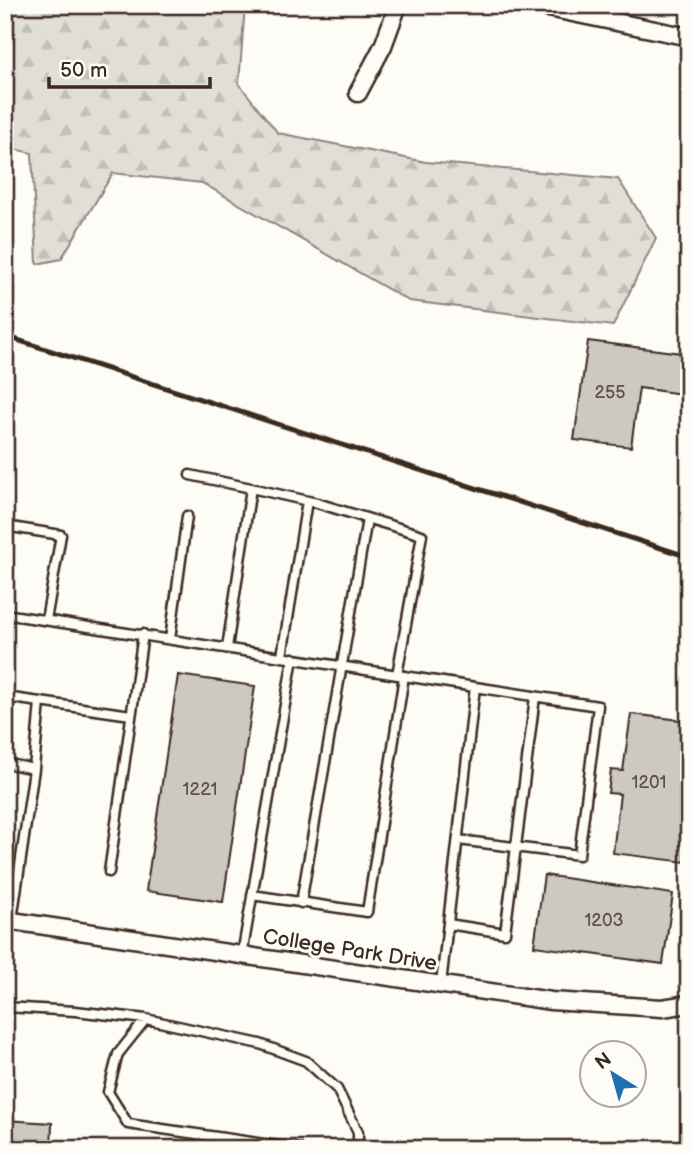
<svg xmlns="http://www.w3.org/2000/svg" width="694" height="1154" viewBox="0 0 694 1154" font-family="'Balsamiq Sans',sans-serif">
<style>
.forest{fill:url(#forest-firs);stroke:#8e847a;stroke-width:2}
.building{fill:#cdc8c2;stroke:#3b2a1e;stroke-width:2}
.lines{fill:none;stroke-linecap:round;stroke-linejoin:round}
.service-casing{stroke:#3b2a1e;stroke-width:13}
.minor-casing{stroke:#3b2a1e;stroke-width:21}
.service{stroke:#fdfcf7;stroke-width:8}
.minor{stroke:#fdfcf7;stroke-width:16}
.rail{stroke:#3b2a1e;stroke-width:5}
.labels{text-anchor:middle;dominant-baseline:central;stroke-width:6;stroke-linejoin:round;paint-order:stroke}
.number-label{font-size:18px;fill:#605247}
.street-label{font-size:21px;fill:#3b2a1e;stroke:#fdfcf7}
</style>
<defs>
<pattern id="forest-firs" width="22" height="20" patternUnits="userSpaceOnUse" patternTransform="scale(1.75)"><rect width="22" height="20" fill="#e1ded7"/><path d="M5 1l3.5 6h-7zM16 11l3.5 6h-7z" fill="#c2bfb8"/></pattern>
</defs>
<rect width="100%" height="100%" fill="#fdfcf7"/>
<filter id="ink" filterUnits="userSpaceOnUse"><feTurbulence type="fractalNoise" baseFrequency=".0143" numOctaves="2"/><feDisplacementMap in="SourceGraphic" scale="14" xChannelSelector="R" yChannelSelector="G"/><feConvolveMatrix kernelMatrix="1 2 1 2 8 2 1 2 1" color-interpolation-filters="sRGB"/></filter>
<g filter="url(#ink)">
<path class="forest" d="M 5,5 L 245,5 L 239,84 L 278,133 L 426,162 L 618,179 L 656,238 L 613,326 L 409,301 L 202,183 L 113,173 L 61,259 L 37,264 L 32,153 L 5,147 Z"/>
<path class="building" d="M 588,341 L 689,354 L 689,395 L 639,388 L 631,447 L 574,440 Z
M 178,675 L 255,686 L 223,902 L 146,891 Z
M 631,714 L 689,721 L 689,831 L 685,862 L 613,853 L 620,794 L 608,793 L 611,770 L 623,771 Z
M 544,875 L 673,894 L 663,964 L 534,946 Z
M 5,1120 L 52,1123 L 51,1149 L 5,1149 Z"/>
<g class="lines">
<defs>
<path id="service" d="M 190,475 L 251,488
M 5,526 L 61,535 L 46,620
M 5,614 L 475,687 L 441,984
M 170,639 L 187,516
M 227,648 L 251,488 L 317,503 L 422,535 L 397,675
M 282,656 L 307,501
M 5,697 L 131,715
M 5,763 L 34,769 L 12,920
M 34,769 L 40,702
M 458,840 L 579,855 L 598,706 L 475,687
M 109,872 L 143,634
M 252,895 L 367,912 L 404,676
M 301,903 L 367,519
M 448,924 L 505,933 L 535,697
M 242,955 L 293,658
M 5,1007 L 75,1011 L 146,1019 L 260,1044 L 306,1061 L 337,1089 L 358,1132 L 358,1149
M 146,1019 L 118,1054 L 108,1092 L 128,1124 L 299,1149"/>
<path id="minor" d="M 534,5 L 689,37
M 358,93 L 383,46 L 398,5
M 5,920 L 551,1001 L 662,1008 L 689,1004"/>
</defs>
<use href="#service" class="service-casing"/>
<use href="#minor" class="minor-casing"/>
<use href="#service" class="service"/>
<use href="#minor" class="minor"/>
<path class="rail" d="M 5,336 L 689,557"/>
</g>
</g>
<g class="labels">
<g class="number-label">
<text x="610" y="392">255</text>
<text x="649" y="782">1201</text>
<text x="200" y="789">1221</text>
<text x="604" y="920">1203</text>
</g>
<g class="street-label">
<text transform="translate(350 950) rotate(9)">College Park Drive</text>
</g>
</g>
<rect width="694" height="1154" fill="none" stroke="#fdfcf7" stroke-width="28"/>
<rect x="14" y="14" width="666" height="1126" fill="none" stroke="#3b2a1e" stroke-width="2.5" filter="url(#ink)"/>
<g transform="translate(613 1074) rotate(323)"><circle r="33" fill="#fdfcf7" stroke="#afa8a0" stroke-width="2"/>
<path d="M0-5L12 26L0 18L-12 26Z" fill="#1f6fb2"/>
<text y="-10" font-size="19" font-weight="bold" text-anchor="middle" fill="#3b2a1e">N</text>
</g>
<path d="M49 77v10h161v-10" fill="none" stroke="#3b2a1e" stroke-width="3.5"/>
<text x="60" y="77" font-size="21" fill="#3b2a1e" stroke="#fdfcf7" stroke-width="5" paint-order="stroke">50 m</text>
</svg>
